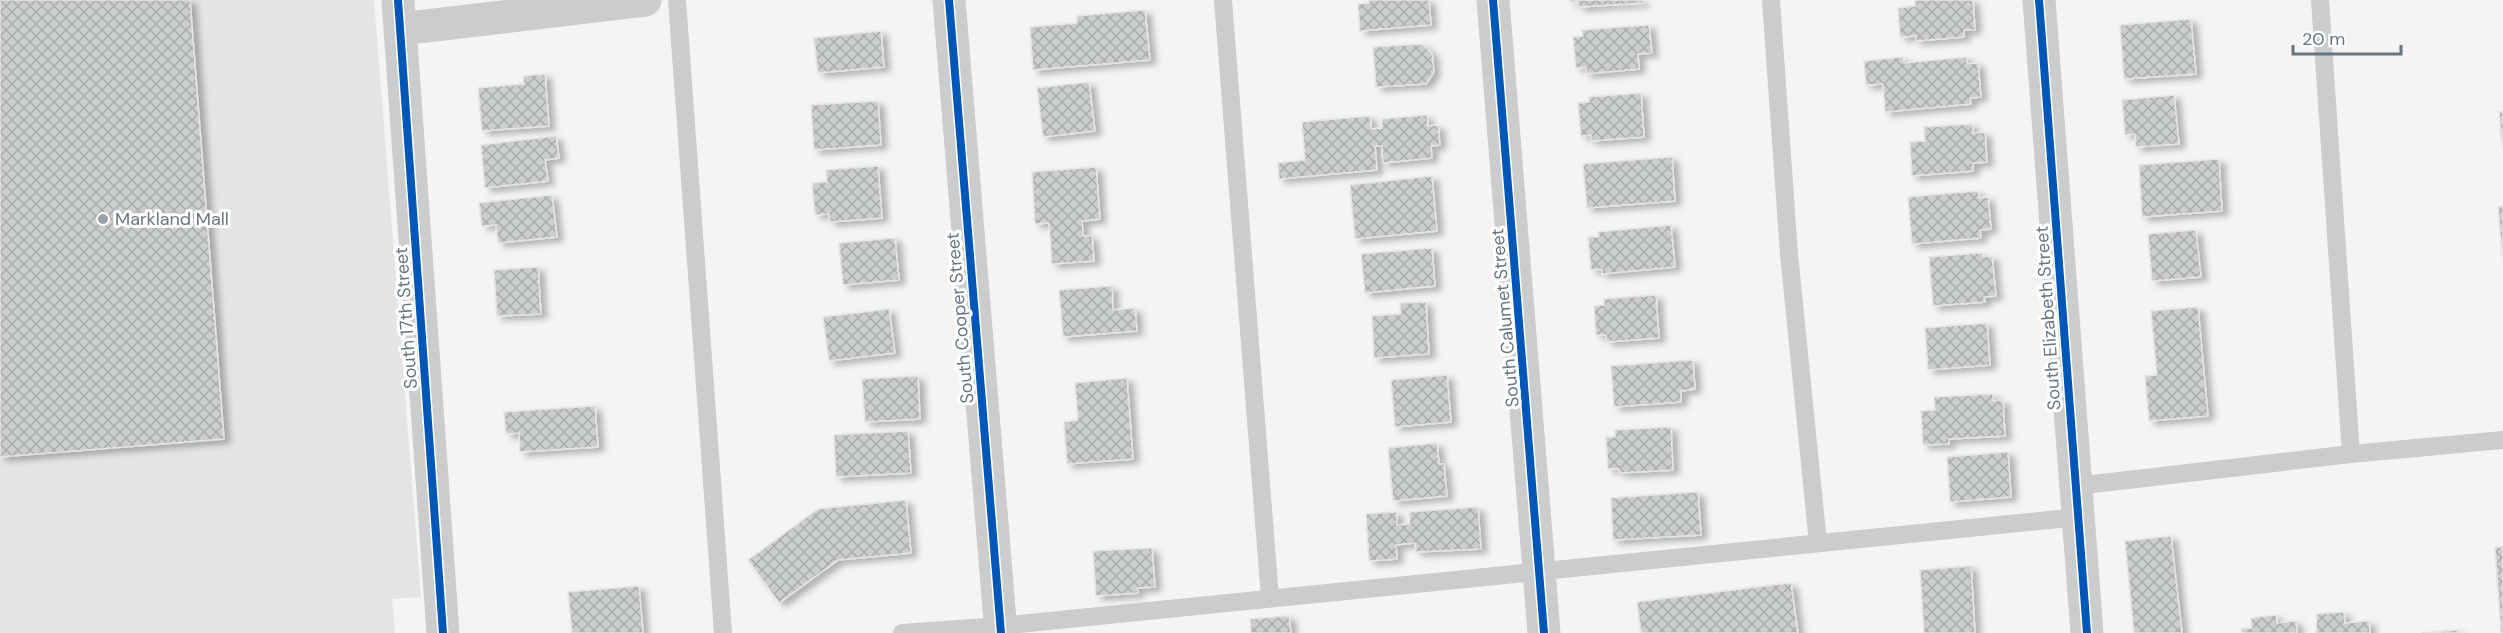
<svg xmlns="http://www.w3.org/2000/svg" width="2503" height="633" viewBox="0 0 2503 633" font-family="'DM Sans',sans-serif">
<style>
.built{fill:#e3e4e4}
.building{fill:url(#building-cross-hatch);stroke:#e4e4e3;stroke-width:1.5;filter:url(#shadow)}
.lines{fill:none;stroke-linecap:round;stroke-linejoin:round}
.lane{stroke:#cacccd;stroke-width:18}
.street{stroke:#cacccd;stroke-width:33}
.cycleway-casing{stroke:#fff;stroke-width:11}
.cycleway{stroke:#0057b8;stroke-width:8}
.poi-dot{fill:#97a1aa;stroke:#fff;stroke-width:2}
.labels{text-anchor:middle;dominant-baseline:central;stroke-width:6;stroke-linejoin:round;paint-order:stroke}
.poi-label{font-size:18px;fill:#657582;stroke:#fff;text-anchor:start}
.street-label{font-size:18px;fill:#657582;stroke:#fff}
</style>
<defs>
<pattern id="building-cross-hatch" width="8" height="8" patternUnits="userSpaceOnUse" patternTransform="scale(1.5)"><rect width="8" height="8" fill="#cccece"/><path d="M0 0l8 8M0 8l8-8" fill="none" stroke="#a9acad"/></pattern>
<filter id="shadow"><feDropShadow dx="6" dy="4" stdDeviation="3" flood-color="#0004"/></filter>
</defs>
<rect width="100%" height="100%" fill="#f4f4f3"/>
<path class="built" d="M 0,0 L 374,0 L 421,597 L 392,599 L 395,633 L 0,633 Z"/>
<path class="building" d="M 0,0 L 190,0 L 224,439 L 0,457 Z
M 1369,0 L 1429,0 L 1431,25 L 1360,31 L 1358,4 L 1369,3 Z
M 1569,0 L 1643,0 L 1643,3 L 1579,7 L 1578,2 L 1570,2 Z
M 1915,0 L 1973,0 L 1975,30 L 1964,30 L 1964,37 L 1916,41 L 1916,36 L 1900,37 L 1898,8 L 1915,6 Z
M 1145,10 L 1150,60 L 1033,70 L 1030,27 L 1077,23 L 1077,16 Z
M 2191,19 L 2196,74 L 2124,79 L 2120,25 Z
M 1649,25 L 1652,53 L 1638,54 L 1639,69 L 1586,74 L 1586,67 L 1576,68 L 1573,37 L 1583,36 L 1582,30 Z
M 881,31 L 884,67 L 818,73 L 814,38 Z
M 1422,44 L 1432,53 L 1434,72 L 1426,84 L 1376,87 L 1373,47 Z
M 1903,57 L 1904,63 L 1967,57 L 1967,64 L 1978,63 L 1981,97 L 1970,98 L 1971,104 L 1885,112 L 1883,84 L 1866,85 L 1864,61 Z
M 545,74 L 549,126 L 482,131 L 478,88 L 524,84 L 523,76 Z
M 1089,82 L 1095,131 L 1043,137 L 1037,88 Z
M 1641,93 L 1644,137 L 1591,141 L 1591,135 L 1581,136 L 1578,103 L 1589,102 L 1589,97 Z
M 2174,95 L 2179,144 L 2136,147 L 2135,134 L 2125,135 L 2122,100 Z
M 878,101 L 881,145 L 814,150 L 811,105 Z
M 2499,112 L 2503,112 L 2503,145 L 2502,145 Z
M 1427,115 L 1428,126 L 1438,125 L 1440,145 L 1431,146 L 1432,158 L 1383,163 L 1382,146 L 1375,146 L 1377,170 L 1279,179 L 1278,163 L 1305,160 L 1302,122 L 1370,116 L 1371,129 L 1382,128 L 1382,119 Z
M 1972,124 L 1973,133 L 1985,132 L 1987,162 L 1973,163 L 1973,171 L 1912,176 L 1910,142 L 1925,141 L 1924,127 Z
M 556,136 L 559,158 L 545,160 L 548,181 L 485,188 L 481,145 Z
M 1672,157 L 1675,201 L 1587,208 L 1583,164 Z
M 2219,159 L 2222,211 L 2142,217 L 2139,165 Z
M 878,166 L 882,218 L 830,222 L 829,214 L 815,215 L 812,183 L 827,182 L 826,170 Z
M 1096,167 L 1100,219 L 1082,221 L 1083,236 L 1092,236 L 1094,261 L 1052,264 L 1049,223 L 1035,224 L 1032,172 Z
M 1432,176 L 1437,231 L 1355,239 L 1350,185 Z
M 1978,191 L 1979,198 L 1988,197 L 1991,229 L 1980,230 L 1981,238 L 1912,244 L 1908,197 Z
M 552,195 L 557,237 L 498,243 L 496,225 L 482,226 L 479,203 Z
M 2498,207 L 2503,207 L 2503,255 L 2502,255 Z
M 1671,225 L 1675,267 L 1602,274 L 1602,269 L 1591,270 L 1588,237 L 1599,237 L 1598,232 Z
M 2196,230 L 2201,277 L 2152,281 L 2148,234 Z
M 895,238 L 899,280 L 843,285 L 839,243 Z
M 1432,248 L 1435,286 L 1365,293 L 1361,254 Z
M 1982,253 L 1983,257 L 1992,256 L 1996,296 L 1984,297 L 1985,302 L 1933,306 L 1929,257 Z
M 538,267 L 541,314 L 497,316 L 494,270 Z
M 1112,286 L 1113,310 L 1135,308 L 1137,331 L 1063,337 L 1059,290 Z
M 1656,295 L 1659,338 L 1607,342 L 1606,335 L 1596,335 L 1594,306 L 1604,305 L 1604,299 Z
M 1426,302 L 1429,354 L 1374,358 L 1372,316 L 1401,314 L 1400,303 Z
M 2198,307 L 2208,416 L 2149,421 L 2145,376 L 2157,375 L 2151,311 Z
M 889,309 L 895,353 L 829,361 L 823,317 Z
M 1987,323 L 1990,365 L 1928,370 L 1925,328 Z
M 1693,360 L 1695,389 L 1681,391 L 1681,402 L 1614,407 L 1611,366 Z
M 1447,375 L 1451,422 L 1395,427 L 1391,380 Z
M 918,376 L 920,419 L 865,422 L 862,379 Z
M 1127,378 L 1133,459 L 1067,464 L 1064,422 L 1078,420 L 1075,383 Z
M 1993,394 L 1993,401 L 2003,400 L 2005,436 L 1949,439 L 1949,444 L 1923,445 L 1921,411 L 1935,410 L 1934,397 Z
M 595,406 L 598,447 L 520,452 L 519,433 L 506,434 L 504,412 Z
M 1671,427 L 1673,470 L 1619,473 L 1619,469 L 1608,469 L 1606,437 L 1615,437 L 1615,430 Z
M 908,431 L 911,473 L 836,477 L 834,435 Z
M 1437,443 L 1439,464 L 1444,464 L 1447,496 L 1393,501 L 1388,448 Z
M 2008,452 L 2011,497 L 1950,502 L 1947,457 Z
M 1698,492 L 1701,535 L 1613,540 L 1611,498 Z
M 906,500 L 911,553 L 838,560 L 779,603 L 748,560 L 818,509 Z
M 1478,507 L 1481,549 L 1416,552 L 1415,543 L 1396,545 L 1397,559 L 1369,561 L 1366,514 L 1397,512 L 1397,525 L 1410,524 L 1409,512 Z
M 2171,536 L 2182,633 L 2134,633 L 2125,541 Z
M 2495,547 L 2503,547 L 2503,633 L 2501,633 Z
M 1152,548 L 1155,587 L 1137,588 L 1138,593 L 1096,596 L 1093,551 Z
M 1971,566 L 1975,633 L 1924,633 L 1920,570 Z
M 1791,583 L 1798,633 L 1641,633 L 1637,602 Z
M 639,586 L 643,633 L 572,633 L 568,592 Z
M 2344,612 L 2345,623 L 2369,621 L 2370,633 L 2316,633 L 2317,614 Z
M 2276,615 L 2277,623 L 2296,621 L 2297,633 L 2242,633 L 2241,629 L 2252,628 L 2251,618 Z
M 1289,616 L 1291,633 L 1251,633 L 1250,619 Z
M 2457,630 L 2458,633 L 2421,633 Z"/>
<g class="lines">
<path class="lane" d="M 677,0 L 723,633
M 1223,0 L 1270,598
M 1771,0 L 1789,254 L 1818,543
M 2320,0 L 2351,454
M 2076,486 L 2351,454 L 2503,440
M 902,633 L 1000,626 L 2079,517"/>
<path class="street" d="M 398,0 L 443,633
M 949,0 L 1001,633
M 1493,0 L 1544,633
M 2039,0 L 2087,633
M 401,29 L 645,0"/>
<defs>
<path id="cycleway" d="M 398,0 L 443,633
M 949,0 L 1001,633
M 1493,0 L 1544,633
M 2039,0 L 2087,633"/>
</defs>
<use href="#cycleway" class="cycleway-casing"/>
<use href="#cycleway" class="cycleway"/>
</g>
<circle class="poi-dot" cx="103" cy="219" r="6"/>
<g class="labels">
<g class="poi-label">
<text x="115" y="219">Markland Mall</text>
</g>
<g class="street-label">
<text transform="translate(406 318) rotate(-94)">South 17th Street</text>
<text transform="translate(960 318) rotate(-95)">South Cooper Street</text>
<text transform="translate(1505 318) rotate(-95)">South Calumet Street</text>
<text transform="translate(2048 318) rotate(-94)">South Elizabeth Street</text>
</g>
</g>
<path d="M2293 45v9h108v-9" fill="none" stroke="#657582" stroke-width="3"/>
<text x="2302" y="45" font-size="18" fill="#657582" stroke="#ffffff" stroke-width="4.5" paint-order="stroke">20 m</text>
</svg>
